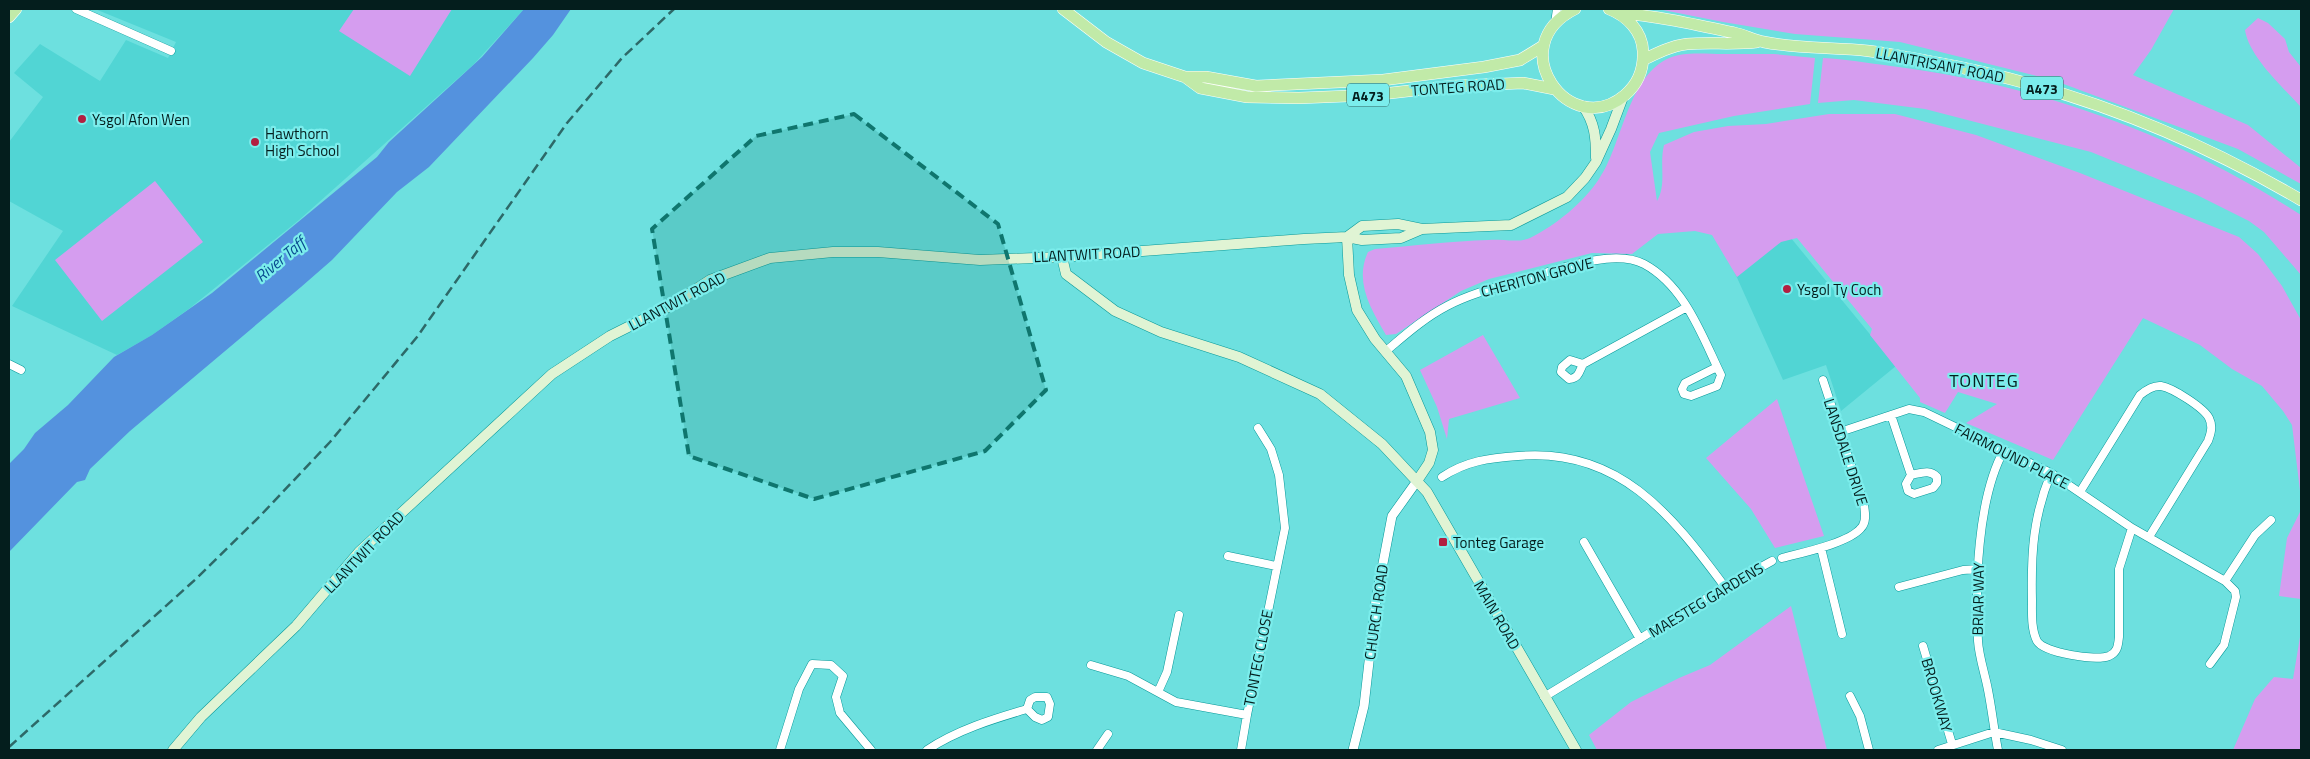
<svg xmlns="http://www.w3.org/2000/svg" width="2310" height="759" viewBox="0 0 2310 759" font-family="'Titillium Web',sans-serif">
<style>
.built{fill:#51d5d4}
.green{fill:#d59def}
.water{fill:#5492de}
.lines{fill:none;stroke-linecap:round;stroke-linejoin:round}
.minor-casing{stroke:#079999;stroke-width:9}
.tertiary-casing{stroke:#079999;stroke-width:10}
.secondary-casing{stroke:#079999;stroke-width:11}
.primary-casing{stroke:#fff;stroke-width:12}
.minor{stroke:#fff;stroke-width:8}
.tertiary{stroke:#fff;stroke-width:9}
.secondary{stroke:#e0f4d4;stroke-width:10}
.primary{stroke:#c1eaa8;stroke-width:11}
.rail{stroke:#2d6968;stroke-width:2.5;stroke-dasharray:10 5;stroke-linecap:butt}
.marked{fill:#0f766e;fill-opacity:0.2;stroke:#0f766e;stroke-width:4;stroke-dasharray:10 6;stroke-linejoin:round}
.poi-dot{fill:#b21f41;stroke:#7bedec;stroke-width:2}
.labels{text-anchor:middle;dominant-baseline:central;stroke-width:4.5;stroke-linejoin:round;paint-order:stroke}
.shield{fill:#7bedec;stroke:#285c5b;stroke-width:1}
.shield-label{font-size:14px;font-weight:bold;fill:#041e1d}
.street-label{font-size:15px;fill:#041e1d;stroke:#7bedec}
.poi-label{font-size:15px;fill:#041e1d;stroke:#7bedec;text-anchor:start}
.water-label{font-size:16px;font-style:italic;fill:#094b90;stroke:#7bedec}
.quarter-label{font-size:18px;letter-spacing:1px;fill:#041e1d;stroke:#7bedec}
</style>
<rect width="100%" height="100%" fill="#6de0df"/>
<path class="built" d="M 95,9 L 524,9 L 474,64 L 299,220 L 190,308 L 152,335 L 117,355 L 12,306 L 63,231 L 9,201 L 9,142 L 43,97 L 14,73 L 40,44 L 100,81 L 126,40 L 168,58 L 176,42 Z
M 1786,232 L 1896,366 L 1841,411 L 1826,365 L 1783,380 L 1721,242 Z"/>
<path class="green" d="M 354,9 L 452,9 L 410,76 L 339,31 Z
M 1658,9 L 2174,9 L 2151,50 L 2133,75 L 2248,125 L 2301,168 L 2301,184 L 2238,149 L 2053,80 L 1900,42 L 1795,34 L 1723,22 Z
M 2258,18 L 2268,23 L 2285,39 L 2289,52 L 2301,67 L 2301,107 C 2283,87 2249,57 2245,30 Z
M 1723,54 L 1774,54 L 1815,58 L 1810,104 L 1734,116 L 1659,133 L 1650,152 L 1657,201 C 1667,184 1659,165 1664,145 L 1694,132 L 1728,126 L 1766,124 L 1829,114 L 1895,114 L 1976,135 L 2080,173 L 2239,237 L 2258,254 L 2282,286 L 2301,320 L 2301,499 L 2292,425 L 2283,411 L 2262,386 L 2232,369 L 2200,345 L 2143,318 L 2053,460 L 1966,423 L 1997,404 L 1958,392 L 1945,413 L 1920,402 L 1920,398 L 1870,335 L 1872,329 L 1797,238 L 1781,242 L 1737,277 L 1712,235 L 1695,231 L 1658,234 L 1632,254 L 1592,253 L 1489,279 L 1461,291 L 1396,334 L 1386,335 C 1371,309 1354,282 1368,252 L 1375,249 C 1413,246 1451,241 1489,240 C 1501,239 1520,243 1530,238 C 1556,225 1583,203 1599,179 C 1622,146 1627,79 1667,59 C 1683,51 1705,54 1723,54 Z
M 1823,58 C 1845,59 1868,63 1891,66 C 2037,84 2177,135 2301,215 L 2301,275 L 2264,232 L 2249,221 L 2197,195 L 2091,152 L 1925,109 L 1854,100 L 1818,103 Z
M 155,181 L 203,242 L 102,321 L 55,260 Z
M 1483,335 L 1520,398 L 1449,419 L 1447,439 L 1437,407 L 1420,370 Z
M 1777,399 L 1824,536 L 1775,548 L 1751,509 L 1706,458 Z
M 2301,510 L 2301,599 L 2279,596 L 2287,538 Z
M 1791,606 L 1827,750 L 1597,750 L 1589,735 L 1631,702 L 1679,678 L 1710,665 Z
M 2301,631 L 2301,750 L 2233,750 L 2255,699 L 2274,677 L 2293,679 Z"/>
<path class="water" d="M 524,9 L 571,9 L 553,35 L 533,58 L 429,167 L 397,192 L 332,260 L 301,287 L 130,431 L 90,469 L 85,480 L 77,482 L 9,552 L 9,464 L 24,449 L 35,433 L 68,405 L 114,357 L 152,335 L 212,293 L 377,157 L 389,142 L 482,57 Z"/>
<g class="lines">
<defs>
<path id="minor" d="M 76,9 L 171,51
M 1555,23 L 1557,9
M 1386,351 C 1405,335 1424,318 1447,306 C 1472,293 1498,287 1525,279 C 1557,270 1613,248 1644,264 C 1685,286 1702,336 1721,375 L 1717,386 L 1691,396 L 1684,394 L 1682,389 L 1685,383 L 1717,367
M 9,364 L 21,370
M 1583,364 L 1570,360 L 1562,367 L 1561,372 L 1569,379 C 1579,378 1579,372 1583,364 L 1687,307
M 1891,415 L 1911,475 L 1906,484 L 1908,491 L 1914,494 L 1933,488 L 1937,483 L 1937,477 C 1930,469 1921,473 1911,475
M 1840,432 L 1909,409 L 1924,412 L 2051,473 L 2132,528 L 2225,581 L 2235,591 L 2236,597 L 2224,645 L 2210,664
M 2051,473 C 2033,517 2031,553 2032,600 C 2032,613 2031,629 2037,641 C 2044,653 2096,661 2109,656 C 2118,652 2118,645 2119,637 L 2119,569 L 2132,528
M 1442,477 C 1466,461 1489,458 1518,456 C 1618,447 1671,514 1725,587
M 2080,492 L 2140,395 C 2146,390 2153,385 2161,386 C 2173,388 2204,408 2209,418 C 2213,426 2211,433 2208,441 L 2149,537
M 1584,542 L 1640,639
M 1821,548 L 1842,634
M 1228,556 L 1276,566
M 1782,558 C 1801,553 1849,543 1861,528 C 1867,522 1865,512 1864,505 L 1823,380
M 2225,581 L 2255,535 L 2271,520
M 1899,587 L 1963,570 L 1978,569
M 1923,646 L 1952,744
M 1091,665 L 1128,676 L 1176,702 L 1247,715
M 1158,692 L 1167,672 L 1179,615
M 1850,696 L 1860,716 L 1869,750
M 1035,697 L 1047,697 L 1050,704 L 1048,717 L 1042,720 L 1035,717 L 1027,709 L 1030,700 Z
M 1544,697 L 1725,587 L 1772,561
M 780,750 L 799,689 L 812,664 L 831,665 L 843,676 L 836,697 L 840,713 L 871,750
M 927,750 C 957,730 993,719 1027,709
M 1097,750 L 1108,734
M 1241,750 L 1247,715 L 1285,528 L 1279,475 L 1271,449 L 1258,428
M 1938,750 L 1994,732 L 2031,740 L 2062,750
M 1998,750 C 1994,730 1992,710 1988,690 C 1985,674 1979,657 1978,641 C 1975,586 1977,499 2004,450"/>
<path id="tertiary" d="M 1353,750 L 1364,706 L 1376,600 L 1392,516 L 1417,481"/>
<path id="secondary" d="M 1583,106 C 1595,123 1596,138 1596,158
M 1347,237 L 1362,226 L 1398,224 L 1422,229 L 1511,225 L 1567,197 L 1585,178 L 1596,162 L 1611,129 L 1623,97
M 1347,237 L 1349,275 L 1357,310 L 1375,339 L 1406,376 L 1430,432 L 1433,450 L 1429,463 L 1417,481
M 1062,257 L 1066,274 L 1115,311 L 1161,332 L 1239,357 L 1320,394 L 1382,444 L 1427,492 L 1576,750
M 173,750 L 201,717 L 296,626 L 359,552 L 552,374 L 610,336 L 670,306 L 710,280 L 770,258 L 833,252 L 878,252 L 980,260 L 1062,257 L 1304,239 L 1347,237 L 1362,240 L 1401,238 L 1422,229"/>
<path id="primary" d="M 1063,9 L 1106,42 L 1143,63 L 1185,77 L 1200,88 L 1247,97 L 1299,98 L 1373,95 L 1452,86 L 1523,83 L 1554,89
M 1575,9 C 1501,46 1570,142 1625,95 C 1638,84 1644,69 1643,51 C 1642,31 1627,16 1609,9
M 1619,13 C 1658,16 1697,25 1735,33 C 1744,35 1754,40 1764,42 C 1798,49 1834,47 1869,51 C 1890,54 1911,58 1932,62 C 2063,85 2187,133 2301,200
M 9,17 L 16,9
M 1643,60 C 1657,53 1671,46 1687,44 C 1710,42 1734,45 1757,42
M 1185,77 L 1206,77 L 1256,86 L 1383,80 L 1484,67 L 1520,60 L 1543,46"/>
</defs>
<use href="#minor" class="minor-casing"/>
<use href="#tertiary" class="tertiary-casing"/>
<use href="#secondary" class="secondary-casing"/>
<use href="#primary" class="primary-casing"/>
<use href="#minor" class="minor"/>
<use href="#tertiary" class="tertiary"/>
<use href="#secondary" class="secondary"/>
<use href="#primary" class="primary"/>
<path class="rail" d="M 9,747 L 197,578 L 261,515 L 330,442 L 417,337 L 567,123 L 622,58 L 674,9"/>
</g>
<path class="marked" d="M 854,114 L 998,224 L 1046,390 L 985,451 L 814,499 L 689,456 L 652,229 L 756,136 Z"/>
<g class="poi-dot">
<circle cx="82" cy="119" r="5"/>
<circle cx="255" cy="142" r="5"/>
<circle cx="1787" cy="289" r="5"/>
<rect x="1438" y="537" width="10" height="10" rx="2.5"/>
</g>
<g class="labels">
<g class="shield">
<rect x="2021" y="76.5" width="42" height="23" rx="4"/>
<rect x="1347" y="83.5" width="42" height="23" rx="4"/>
</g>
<g class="shield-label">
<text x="2042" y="88">A473</text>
<text x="1368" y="95">A473</text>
</g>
<g class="street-label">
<text transform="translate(1940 65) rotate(11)">LLANTRISANT ROAD</text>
<text transform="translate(1458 87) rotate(-4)">TONTEG ROAD</text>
<text transform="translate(1087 254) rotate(-3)">LLANTWIT ROAD</text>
<text transform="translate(1537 277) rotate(-15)">CHERITON GROVE</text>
<text transform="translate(677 301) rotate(-28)">LLANTWIT ROAD</text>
<text transform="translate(1846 452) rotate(72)">LANSDALE DRIVE</text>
<text transform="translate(2012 456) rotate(27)">FAIRMOUND PLACE</text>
<text transform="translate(364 552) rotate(-46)">LLANTWIT ROAD</text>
<text transform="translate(1978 599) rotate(-89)">BRIAR WAY</text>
<text transform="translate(1706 600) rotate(-31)">MAESTEG GARDENS</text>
<text transform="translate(1376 612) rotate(-82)">CHURCH ROAD</text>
<text transform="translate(1497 615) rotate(60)">MAIN ROAD</text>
<text transform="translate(1258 658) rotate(-79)">TONTEG CLOSE</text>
<text transform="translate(1937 695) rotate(74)">BROOKWAY</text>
</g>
<g class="poi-label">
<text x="92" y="119">Ysgol Afon Wen</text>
<text x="265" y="133">Hawthorn<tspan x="265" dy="17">High School</tspan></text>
<text x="1797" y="289">Ysgol Ty Coch</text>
<text x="1453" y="542">Tonteg Garage</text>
</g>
<g class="water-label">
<text transform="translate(280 259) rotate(-40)">River Taff</text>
</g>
<g class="quarter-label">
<text x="1984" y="380">TONTEG</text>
</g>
</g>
<rect width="2310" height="759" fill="none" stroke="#041e1d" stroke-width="20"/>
</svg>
